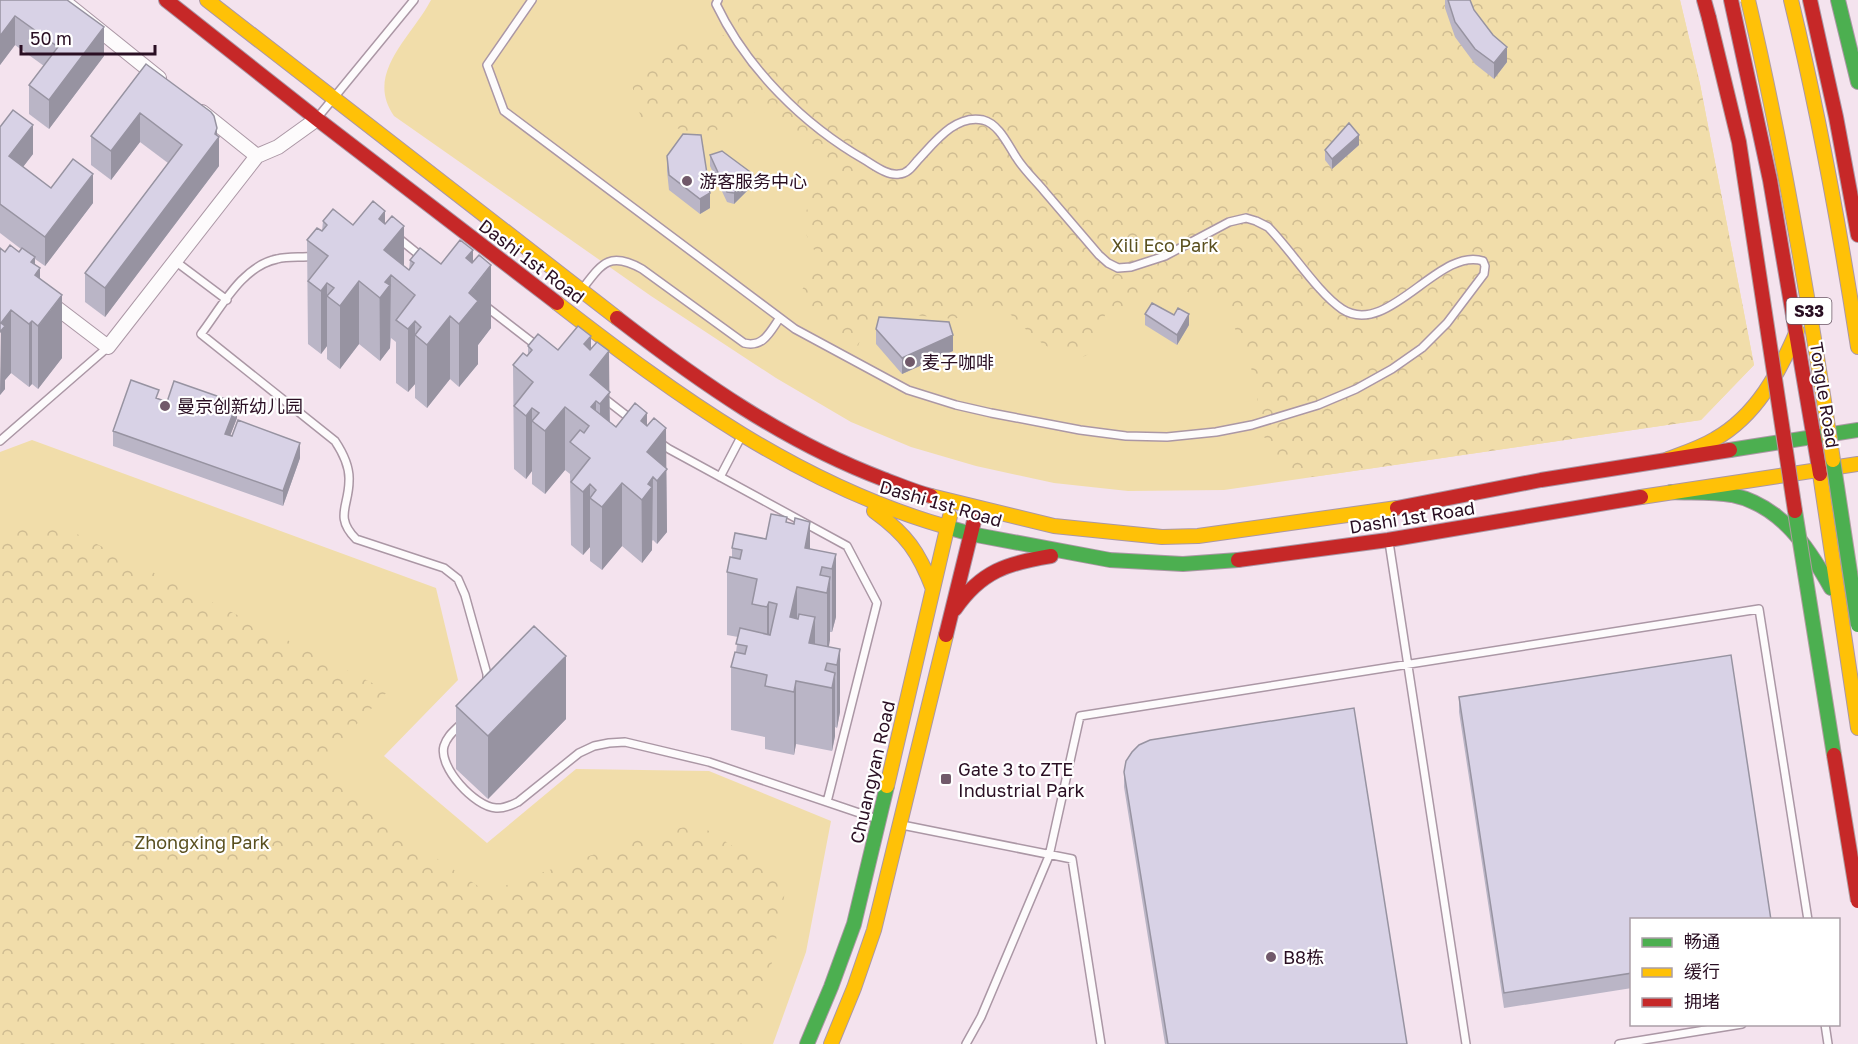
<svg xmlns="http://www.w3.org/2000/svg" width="1858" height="1044" viewBox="0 0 1858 1044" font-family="'Golos Text','Noto Sans SC',sans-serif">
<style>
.green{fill:#f1ddaa}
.forest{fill:url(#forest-crowns)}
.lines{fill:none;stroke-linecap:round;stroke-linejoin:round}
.lane-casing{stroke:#ab97a5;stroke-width:10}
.street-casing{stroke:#ab97a5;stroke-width:16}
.fast-casing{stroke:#ab97a5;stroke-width:16}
.slow-casing{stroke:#ab97a5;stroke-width:16}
.jam-casing{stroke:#ab97a5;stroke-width:16}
.lane{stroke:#fdfbfc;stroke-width:7}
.street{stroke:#fdfbfc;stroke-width:14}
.fast{stroke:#4caf50;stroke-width:14}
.slow{stroke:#ffc107;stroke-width:14}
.jam{stroke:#c62828;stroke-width:14}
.fast-bridge-casing{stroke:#b09da0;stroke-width:16;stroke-linecap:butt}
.slow-bridge-casing{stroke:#b09da0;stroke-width:16;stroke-linecap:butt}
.jam-bridge-casing{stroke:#b09da0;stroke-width:16;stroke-linecap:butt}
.fast-bridge{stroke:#4caf50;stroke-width:14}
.slow-bridge{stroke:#ffc107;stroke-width:14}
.jam-bridge{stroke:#c62828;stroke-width:14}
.wall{fill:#bab5c6}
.shaded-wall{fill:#9793a1}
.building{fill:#d8d2e6;stroke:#9793a1;stroke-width:1.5}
.poi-dot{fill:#71596a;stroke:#fff;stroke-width:2}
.labels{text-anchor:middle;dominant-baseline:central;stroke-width:4.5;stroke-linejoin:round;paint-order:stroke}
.shield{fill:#fff;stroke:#6a5765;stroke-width:1.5}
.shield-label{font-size:16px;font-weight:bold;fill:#2a0f23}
.poi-label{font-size:18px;fill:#2a0f23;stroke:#fff;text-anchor:start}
.park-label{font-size:18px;fill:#5a501f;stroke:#fff}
.street-label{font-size:18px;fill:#2a0f23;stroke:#fff}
</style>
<defs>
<pattern id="forest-crowns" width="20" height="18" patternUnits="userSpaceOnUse" patternTransform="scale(1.5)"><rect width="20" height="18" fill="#f1ddaa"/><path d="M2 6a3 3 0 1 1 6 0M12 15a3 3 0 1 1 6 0" fill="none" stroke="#cfbc92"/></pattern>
</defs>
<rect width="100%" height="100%" fill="#f4e3ee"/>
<path class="green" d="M 431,0 L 1680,0 L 1700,84 L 1754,365 L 1701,420 L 1224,490 L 1128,491 L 1054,483 L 976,466 L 911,447 L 851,422 L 776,378 L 651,296 L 394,116 C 364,73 412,37 431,0 Z
M 32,440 L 436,588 L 458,680 L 384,756 L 487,843 L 576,769 L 709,771 L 831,821 L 806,952 L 773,1044 L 0,1044 L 0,452 Z"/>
<path class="forest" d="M 732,0 L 1680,0 L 1700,84 L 1754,365 L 1701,420 L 1312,477 L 1282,463 L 1260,431 L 1256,386 L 1245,346 L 1221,305 L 1182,290 L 1138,300 L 1105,315 C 1102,324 1100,337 1095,346 C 1072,384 1018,321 1000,304 L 954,319 L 871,311 L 858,346 L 794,302 L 820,262 L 802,226 L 812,192 L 834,162 L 761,109 L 704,136 L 641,118 L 629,75 L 661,48 L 726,35 L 740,55 L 753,47 L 739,24 Z
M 0,525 L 71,531 L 388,691 L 325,758 L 409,840 L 487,892 L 649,835 L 698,824 L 787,881 L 761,1021 L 741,1044 L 0,1044 Z"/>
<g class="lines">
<defs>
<path id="lane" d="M 532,0 L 487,65 L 504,111 L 795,329 L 908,390 L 956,405 L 991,413 L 1080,430 L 1126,436 L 1167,437 L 1216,432 L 1252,425 L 1318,405 L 1356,389 L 1392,369 L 1422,348 L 1447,323 L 1484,274 L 1485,266 L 1483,261 C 1439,246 1388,339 1342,309 C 1317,292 1291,250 1268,227 L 1256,221 L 1246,218 L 1229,222 L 1165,256 L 1131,267 L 1118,268 L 1108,263 L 1099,255 C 1081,234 1063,213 1045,192 C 1036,181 1024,170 1016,157 C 1008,145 999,124 983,120 C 955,114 934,143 917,161 C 912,167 907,174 899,174 C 888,176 875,166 865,160 C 804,125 747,69 716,4 L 718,0
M 318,117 L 414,0
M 397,237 L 423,258
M 315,256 C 302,258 289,256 277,259 C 242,266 221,308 201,334 L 335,441 C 343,453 350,466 349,481 C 349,506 334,517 356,539 L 444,568 L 458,579 L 465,595 L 487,674 L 487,684
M 175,261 L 227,300
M 583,288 C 602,263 610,251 642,269 L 744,343 C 763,348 770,332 779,319
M 484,305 L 537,346
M 605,399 L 632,420
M 0,441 L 108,347
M 659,442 L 669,449 L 847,546 L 877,603 L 827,802
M 720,477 L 741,437
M 1389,542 L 1466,1044
M 461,724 C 454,731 447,736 444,746 C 438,767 475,807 496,808 C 504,809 511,805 518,802 L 579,753 L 594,746 L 609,743 L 625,742 L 709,762 L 877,819
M 902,825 L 1072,859 L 1101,1044
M 1825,1024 L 1828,1044
M 966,1044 L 981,1017 L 1049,856 L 1080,716 L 1759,609 L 1808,920
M 1619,1044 L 1742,1024"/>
<path id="street" d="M 62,0 L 159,78
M 202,112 L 257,156
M 49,302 L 108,347 L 257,156 L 278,147 L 317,119"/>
<path id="fast" d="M 1838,0 L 1858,82
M 1730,450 L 1858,430
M 1671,492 C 1691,493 1712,492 1732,495 C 1781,505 1808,547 1831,588
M 947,527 L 971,534 L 1110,560 L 1183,564 L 1238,560
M 807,1044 L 831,987 L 854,924 L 887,786"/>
<path id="slow" d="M 207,0 L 617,318
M 1791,0 C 1819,115 1840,230 1858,347
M 557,303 C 677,396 799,485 947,527
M 1668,459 C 1684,453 1700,448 1715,439 C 1756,416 1779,373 1797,331
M 1820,474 L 1858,728
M 931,496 L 1054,526 L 1162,537 L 1198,536 L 1397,508
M 1641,497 L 1858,464
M 874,511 C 906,534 919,552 933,589
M 887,786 L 950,516
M 831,1044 L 854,988 L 874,930 L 946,635"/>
<path id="jam" d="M 166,0 L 317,119 L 557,303
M 1704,0 L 1709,18
M 1731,0 L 1770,180 L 1820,474
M 1810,0 L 1836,117 L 1858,235
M 617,318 C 700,382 785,442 883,479 C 899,485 915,492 931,496
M 1397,508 L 1541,480 L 1730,450
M 1238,560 L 1388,540 L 1641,497
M 955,609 C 981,571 1008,563 1051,556
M 946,635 L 974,521"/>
</defs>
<use href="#lane" class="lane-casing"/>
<use href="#street" class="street-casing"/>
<use href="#fast" class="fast-casing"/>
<use href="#slow" class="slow-casing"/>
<use href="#jam" class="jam-casing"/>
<use href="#lane" class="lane"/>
<use href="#street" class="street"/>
<use href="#fast" class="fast"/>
<use href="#slow" class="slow"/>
<use href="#jam" class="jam"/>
<defs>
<path id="fast-bridge" d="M 1833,460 L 1858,625
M 1795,511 L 1834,755"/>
<path id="slow-bridge" d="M 1748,0 C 1784,152 1810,306 1833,460"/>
<path id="jam-bridge" d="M 1709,18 L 1739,142 L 1795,511
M 1834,755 L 1858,901"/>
</defs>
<use href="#fast-bridge" class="fast-bridge-casing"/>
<use href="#slow-bridge" class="slow-bridge-casing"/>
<use href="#jam-bridge" class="jam-bridge-casing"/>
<use href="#fast-bridge" class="fast-bridge"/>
<use href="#slow-bridge" class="slow-bridge"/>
<use href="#jam-bridge" class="jam-bridge"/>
</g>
<path class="wall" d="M 0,0 L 104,56 L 49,129 L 29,114 L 29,85 L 44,66 L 15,45 L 0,65 Z
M 1445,0 L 1470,0 L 1474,10 L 1507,62 L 1494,79 L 1475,64 L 1455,37 L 1445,8 Z
M 146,64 L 217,135 L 219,166 L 105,317 L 85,302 L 85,273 L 168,163 L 140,142 L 111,180 L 91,165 L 91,136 Z
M 0,127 L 33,154 L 23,167 L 51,188 L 93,203 L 45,266 L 35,259 L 35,264 L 40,279 L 62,358 L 38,389 L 32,384 L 29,387 L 11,373 L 5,380 L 5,389 L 0,395 L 5,252 L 19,252 L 21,249 L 0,233 Z
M 1359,145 L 1332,169 L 1325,160 L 1325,150 Z
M 710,155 L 753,185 L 734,204 L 727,202 L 710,166 Z
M 667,156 L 710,208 L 700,214 L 669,190 L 667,171 Z
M 323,221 L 353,225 L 385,224 L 404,266 L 409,270 L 410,260 L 441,264 L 473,263 L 491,328 L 478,345 L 478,364 L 459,387 L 450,379 L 427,408 L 415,398 L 415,384 L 408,392 L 396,383 L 396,342 L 391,338 L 390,348 L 380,361 L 359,344 L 340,369 L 327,359 L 327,346 L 321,354 L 308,344 L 307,240 L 322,231 Z
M 1145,314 L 1189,325 L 1177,345 L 1145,325 Z
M 876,329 L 953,351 L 902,374 L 876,344 Z
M 528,346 L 558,350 L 591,349 L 609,391 L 610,423 L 616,427 L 647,426 L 666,468 L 667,532 L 657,544 L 653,540 L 652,541 L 652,550 L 642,563 L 622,546 L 602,570 L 590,561 L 590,547 L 583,555 L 571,545 L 570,474 L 565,470 L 545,494 L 532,484 L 532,471 L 526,479 L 514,469 L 513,365 L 528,355 Z
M 159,399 L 167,402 L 237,418 L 230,436 L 300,458 L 283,506 L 113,446 L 113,431 Z
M 787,523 L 810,549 L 836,554 L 836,617 L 832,632 L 830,632 L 829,647 L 840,649 L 840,712 L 837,728 L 835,727 L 835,736 L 832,751 L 796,744 L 794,755 L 765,749 L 765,737 L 731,730 L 731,667 L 736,652 L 738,637 L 727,635 L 727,572 L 732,557 L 732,548 L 766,539 Z
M 1459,697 L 1632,920 L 1632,988 L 1504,1008 L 1459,712 Z
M 456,706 L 566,719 L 488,799 L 456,769 Z
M 1124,772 L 1407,1044 L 1165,1044 L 1124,787 Z"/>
<path class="shaded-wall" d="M 15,16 L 15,45 L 0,65 L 0,36 Z
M 104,27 L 104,56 L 49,129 L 49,100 Z
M 1507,47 L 1507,62 L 1494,79 L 1494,63 Z
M 140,113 L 140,142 L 111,180 L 111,151 Z
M 33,125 L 33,154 L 9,185 L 9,156 Z
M 217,128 L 217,140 L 219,137 L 219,166 L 105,317 L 105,288 L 215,134 Z
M 1359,135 L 1359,145 L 1332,169 L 1332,159 Z
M 93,174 L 93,203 L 45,266 L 45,237 Z
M 753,174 L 753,185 L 734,204 L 734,193 Z
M 710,193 L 710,208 L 700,214 L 700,199 Z
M 385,211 L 385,249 L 404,226 L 404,286 L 391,275 L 390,348 L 380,361 L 379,219 Z
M 473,250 L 473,289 L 491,265 L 491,328 L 478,345 L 478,364 L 459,387 L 459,324 L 466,258 Z
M 35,257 L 35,275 L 40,268 L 40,324 L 62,295 L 62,358 L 38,389 L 38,326 L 32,321 L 32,384 L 29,387 L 29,324 L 31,262 Z
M 359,281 L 359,344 L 340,369 L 340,306 Z
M 327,283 L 327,346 L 321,354 L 321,291 Z
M 11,310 L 11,373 L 5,380 L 5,389 L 0,395 L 1,323 Z
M 1189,314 L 1189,325 L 1177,345 L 1177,335 Z
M 450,316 L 450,379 L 427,408 L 427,345 Z
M 415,321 L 415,384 L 408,392 L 408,329 Z
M 953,335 L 953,351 L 902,374 L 902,358 Z
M 591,336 L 591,374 L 609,351 L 610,455 L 600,467 L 600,404 L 596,401 L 596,464 L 591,437 L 584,344 Z
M 237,403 L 237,418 L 225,449 L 225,434 Z
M 565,407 L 565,470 L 545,494 L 545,431 Z
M 532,408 L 532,471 L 526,479 L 526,416 Z
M 647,413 L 647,452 L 666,428 L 667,532 L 657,544 L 657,481 L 653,477 L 652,550 L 642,563 L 641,421 Z
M 300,443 L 300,458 L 283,506 L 283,491 Z
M 622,483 L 622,546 L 602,570 L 602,507 Z
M 590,484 L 590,547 L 583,555 L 583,492 Z
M 810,522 L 810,585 L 805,548 Z
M 836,554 L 836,617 L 832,632 L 832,569 Z
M 830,577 L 830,640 L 827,656 L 827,593 Z
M 797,587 L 797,650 L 790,617 Z
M 769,602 L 769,665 L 767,670 L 767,607 Z
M 815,617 L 815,680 L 809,643 Z
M 840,649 L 840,712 L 837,728 L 837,665 Z
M 566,656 L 566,719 L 488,799 L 488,736 Z
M 835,673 L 835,736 L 832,751 L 832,688 Z
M 796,681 L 796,744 L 794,755 L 794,692 Z"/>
<path class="building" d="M 0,0 L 67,0 L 104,27 L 49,100 L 29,85 L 58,47 L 15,16 L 0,36 Z
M 1448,0 L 1470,0 L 1474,10 L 1493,35 L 1507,47 L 1494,63 L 1475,49 L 1455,22 Z
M 146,64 L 211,112 L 214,116 L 217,128 L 215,134 L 219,137 L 105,288 L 85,273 L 182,145 L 140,113 L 111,151 L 91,136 Z
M 13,110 L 33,125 L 9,156 L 51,188 L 73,159 L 93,174 L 45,237 L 0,204 L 0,127 Z
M 1349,123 L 1359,135 L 1332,159 L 1325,150 Z
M 683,134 L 701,135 L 710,193 L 700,199 L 669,175 L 667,156 Z
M 722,151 L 753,174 L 734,193 L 727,192 L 710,155 Z
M 373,201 L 385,211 L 379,219 L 385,224 L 392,216 L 404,226 L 384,250 L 409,270 L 414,263 L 410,260 L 420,248 L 441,264 L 460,240 L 473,250 L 466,258 L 472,263 L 479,255 L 491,265 L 469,293 L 478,301 L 459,324 L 450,316 L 427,345 L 415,335 L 421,327 L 415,321 L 408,329 L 396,320 L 415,295 L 391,275 L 385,282 L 390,285 L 380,298 L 359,281 L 340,306 L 327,296 L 334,288 L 327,283 L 321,291 L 308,281 L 328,256 L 307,240 L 317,228 L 322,231 L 327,225 L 323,221 L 333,209 L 353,225 Z
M 10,245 L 19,252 L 22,248 L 35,257 L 31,262 L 40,268 L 35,275 L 62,295 L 38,326 L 32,321 L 29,324 L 11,310 L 1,323 L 5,326 L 0,332 L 0,248 L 5,252 Z
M 1152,303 L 1174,315 L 1178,308 L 1189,314 L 1177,335 L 1145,314 Z
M 879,317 L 949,322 L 953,335 L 902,358 L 876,329 Z
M 578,326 L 591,336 L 584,344 L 590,350 L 597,342 L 609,351 L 590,375 L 610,392 L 600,404 L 596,401 L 591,407 L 616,427 L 635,403 L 647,413 L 641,421 L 647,426 L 654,418 L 666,428 L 647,452 L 667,469 L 657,481 L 653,477 L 648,484 L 652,487 L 642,500 L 622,483 L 602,507 L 590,498 L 596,490 L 590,484 L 583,492 L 571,482 L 590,458 L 570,442 L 580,430 L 584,433 L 589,426 L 565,407 L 545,431 L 532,421 L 539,413 L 532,408 L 526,416 L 514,406 L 533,382 L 513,365 L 523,353 L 527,356 L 532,350 L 528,346 L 538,334 L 558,350 Z
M 131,380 L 159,390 L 156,398 L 167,402 L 174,381 L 237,403 L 225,434 L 232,436 L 238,420 L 300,443 L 283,491 L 113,431 Z
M 771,514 L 787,517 L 786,522 L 794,524 L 795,518 L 810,522 L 805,548 L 836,554 L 832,569 L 822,567 L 820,575 L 830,577 L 827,593 L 797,587 L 790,617 L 798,619 L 799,614 L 815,617 L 809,643 L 840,649 L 837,665 L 827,663 L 825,670 L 835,673 L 832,688 L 796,681 L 794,692 L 765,686 L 767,675 L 731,667 L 735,652 L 745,654 L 747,646 L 736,644 L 740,628 L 770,635 L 777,604 L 769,602 L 767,607 L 752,604 L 757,579 L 727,572 L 730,557 L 740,559 L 742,550 L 732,548 L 735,533 L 766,539 Z
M 534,626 L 566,656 L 488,736 L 456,706 Z
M 1731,655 L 1771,920 L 1632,920 L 1632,973 L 1504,993 L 1459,697 Z
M 1354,708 L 1407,1044 L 1168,1044 L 1124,772 L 1126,761 L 1132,752 L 1139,745 L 1150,740 Z"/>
<g class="poi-dot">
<circle cx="687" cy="181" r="6"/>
<circle cx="910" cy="362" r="6"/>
<circle cx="165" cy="406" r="6"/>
<rect x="940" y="773" width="12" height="12" rx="3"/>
<circle cx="1271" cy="957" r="6"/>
</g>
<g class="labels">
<rect class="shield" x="1786.5" y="298" width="45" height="26" rx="4.5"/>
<g class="shield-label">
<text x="1809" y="311">S33</text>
</g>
<g class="poi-label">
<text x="699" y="181">游客服务中心</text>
<text x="922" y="362">麦子咖啡</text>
<text x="177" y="406">曼京创新幼儿园</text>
<text x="958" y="769">Gate 3 to ZTE<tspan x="958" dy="21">Industrial Park</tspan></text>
<text x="1283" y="957">B8栋</text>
</g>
<g class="park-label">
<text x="1165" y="245">Xili Eco Park</text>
<text x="202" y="842">Zhongxing Park</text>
</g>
<g class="street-label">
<text transform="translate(532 261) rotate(37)">Dashi 1st Road</text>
<text transform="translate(1825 395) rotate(81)">Tongle Road</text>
<text transform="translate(941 503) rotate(16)">Dashi 1st Road</text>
<text transform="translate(1412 517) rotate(-9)">Dashi 1st Road</text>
<text transform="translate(872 772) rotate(-77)">Chuangyan Road</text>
</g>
</g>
<rect x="1630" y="918" width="210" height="108" fill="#ffffff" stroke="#aa9fa7" stroke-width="1.5"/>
<rect x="1642" y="938" width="30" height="9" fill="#4caf50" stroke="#aa9fa7" stroke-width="1.5"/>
<text x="1684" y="948" font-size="18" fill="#2a0f23">畅通</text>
<rect x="1642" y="968" width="30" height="9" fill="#ffc107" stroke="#aa9fa7" stroke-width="1.5"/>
<text x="1684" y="978" font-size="18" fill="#2a0f23">缓行</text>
<rect x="1642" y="998" width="30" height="9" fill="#c62828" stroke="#aa9fa7" stroke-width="1.5"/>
<text x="1684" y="1008" font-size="18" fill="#2a0f23">拥堵</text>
<path d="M21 45v9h134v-9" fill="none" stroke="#2a0f23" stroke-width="3"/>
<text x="30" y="45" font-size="18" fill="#2a0f23" stroke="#ffffff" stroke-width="4.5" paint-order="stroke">50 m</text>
</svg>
